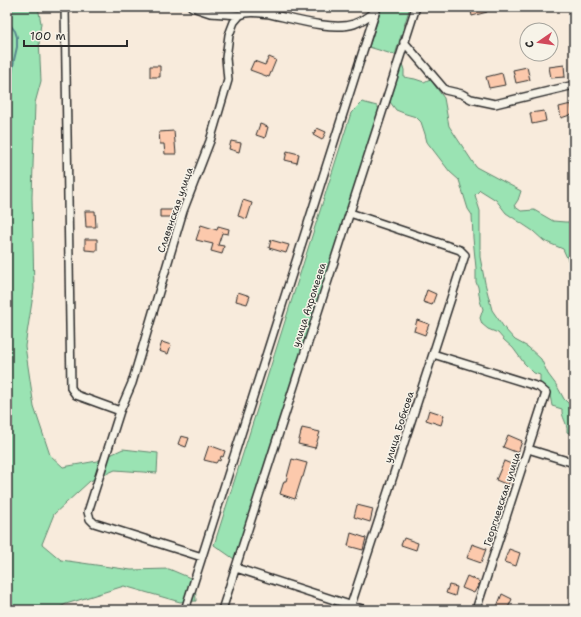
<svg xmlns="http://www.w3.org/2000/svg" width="581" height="617" viewBox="0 0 581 617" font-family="'Shantell Sans',sans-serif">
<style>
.green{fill:#9ae3b3;stroke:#62876f}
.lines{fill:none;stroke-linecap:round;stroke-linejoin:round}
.stream{stroke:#59898d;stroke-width:2}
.building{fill:#fcc9ac;stroke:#2b2b2b}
.street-casing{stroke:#2b2b2b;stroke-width:10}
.street{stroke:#f7f3e8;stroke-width:7}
.labels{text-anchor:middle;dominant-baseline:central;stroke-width:3;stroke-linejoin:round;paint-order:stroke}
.street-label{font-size:10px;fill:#2b2b2b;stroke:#f7f3e8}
</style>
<rect width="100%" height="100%" fill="#f8ebdc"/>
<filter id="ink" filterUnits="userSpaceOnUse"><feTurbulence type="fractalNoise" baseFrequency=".025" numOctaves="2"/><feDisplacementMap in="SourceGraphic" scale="8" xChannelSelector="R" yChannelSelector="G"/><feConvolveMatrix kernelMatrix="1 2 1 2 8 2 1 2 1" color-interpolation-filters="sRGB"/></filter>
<g filter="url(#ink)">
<path class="green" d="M 7,7 L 38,7 L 41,23 L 39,38 L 41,81 L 35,103 L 32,197 L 34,289 L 25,346 L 34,407 L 50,455 L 63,467 L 97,461 L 123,449 L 158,453 L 157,473 L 115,470 L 90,481 L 54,514 L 42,544 L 61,560 L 131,570 L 169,569 L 195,580 L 196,601 L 180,602 L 124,586 L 66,604 L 55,610 L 7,610 Z
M 382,7 L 410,7 L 395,55 L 369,47 Z
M 401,60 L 404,70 L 404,77 L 415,79 L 424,82 L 430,79 L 444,98 L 449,126 L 476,167 L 521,191 L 518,200 L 514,206 L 521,211 L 534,210 L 553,221 L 565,222 L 574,222 L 574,269 L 569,262 L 563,249 L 544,241 L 533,231 L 506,213 L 496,200 L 480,190 L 475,195 L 480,211 L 480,257 L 485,283 L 492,310 L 505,329 L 515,340 L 528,347 L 541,359 L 548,374 L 557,386 L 564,399 L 573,408 L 571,418 L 574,421 L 574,437 L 573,435 L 567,432 C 568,423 561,417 562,409 L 552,406 C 550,395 550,390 540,383 L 540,375 L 534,373 L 524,363 L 513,348 L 504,340 L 498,333 L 488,329 L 482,324 L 480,318 L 483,309 L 480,301 L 478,287 L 476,282 L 476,268 L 473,238 L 472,215 L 468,209 L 459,180 L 450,172 L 427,142 L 425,134 L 421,122 L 416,117 L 406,114 L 396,110 L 390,102 L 388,98 Z
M 362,102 L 377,106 L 383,115 L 237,561 L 214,545 L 351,113 Z"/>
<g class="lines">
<path class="stream" d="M 7,21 L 15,31 L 17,37 L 17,47 L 14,60 L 7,106"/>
</g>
<path class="building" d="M 470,7 L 486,7 L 487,12 L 472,16 Z
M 269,57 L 276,60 L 269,77 L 250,70 L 254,61 L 265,65 Z
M 564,65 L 565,77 L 551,78 L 549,67 Z
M 150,66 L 160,66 L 160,77 L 150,77 Z
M 527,67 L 530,80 L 516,83 L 513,70 Z
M 502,73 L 505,85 L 489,88 L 486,77 Z
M 571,104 L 573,114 L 561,118 L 559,107 Z
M 544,111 L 546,121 L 532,124 L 530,113 Z
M 260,124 L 268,127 L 265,138 L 256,135 Z
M 317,128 L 326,132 L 322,140 L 313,135 Z
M 174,131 L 176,154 L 165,154 L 164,144 L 160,144 L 159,132 Z
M 231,141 L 241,143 L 239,152 L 229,149 Z
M 287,151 L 299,154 L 297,163 L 285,160 Z
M 243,200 L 252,203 L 247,219 L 238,216 Z
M 160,210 L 173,210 L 173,217 L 160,217 Z
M 85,211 L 95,211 L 96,227 L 86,227 Z
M 201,225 L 217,230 L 218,226 L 229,229 L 228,234 L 222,233 L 218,245 L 224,246 L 222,254 L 211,251 L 213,244 L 196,240 Z
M 85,239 L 97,239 L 97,251 L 85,250 Z
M 271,240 L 289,245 L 286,253 L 269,248 Z
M 427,290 L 436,294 L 432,305 L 423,302 Z
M 238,292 L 250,296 L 247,304 L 236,301 Z
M 417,320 L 429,324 L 425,335 L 414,331 Z
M 162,342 L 171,345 L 168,354 L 159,351 Z
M 429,410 L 444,415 L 441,425 L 426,420 Z
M 302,428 L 320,432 L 315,448 L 298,444 Z
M 508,435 L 522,441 L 518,453 L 503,447 Z
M 181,436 L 189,438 L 186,447 L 178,444 Z
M 209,445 L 225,451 L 223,457 L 221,456 L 220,461 L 218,460 L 216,463 L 204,460 Z
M 292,459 L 307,463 L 303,477 L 302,477 L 295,499 L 280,494 L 284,481 L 286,481 Z
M 504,461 L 516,466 L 508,485 L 496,480 Z
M 357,505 L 373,509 L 370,522 L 354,517 Z
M 351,533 L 366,538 L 363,550 L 348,546 Z
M 404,538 L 418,543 L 416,550 L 401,545 Z
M 472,544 L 486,549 L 481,563 L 467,558 Z
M 509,549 L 520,553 L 516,566 L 504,562 Z
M 467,576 L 480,582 L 474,593 L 462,588 Z
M 449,585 L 457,587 L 455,596 L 446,593 Z
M 502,594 L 512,599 L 507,610 L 499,610 L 496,609 Z"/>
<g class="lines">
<defs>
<path id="street" d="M 65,7 L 71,388 L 76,395 L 120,411 L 88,512 L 90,519 L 94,523 L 202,557
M 192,7 L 210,13 L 240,15 C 250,11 259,13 270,14 C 293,19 333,31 354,24 C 362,21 369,16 375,11
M 404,42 L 445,90 L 462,94 L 471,99 L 495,104 L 574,85
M 350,213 L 460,250 L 465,255 L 433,354 L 351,605
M 433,354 L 539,387 L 546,393 L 476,610
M 120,411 L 132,383 L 183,211 L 210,141 L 228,80 L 226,58 L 229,35 L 234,22 L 240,15
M 528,449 L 574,463
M 236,568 L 365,610
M 185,610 L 377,7
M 222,610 L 416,7"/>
</defs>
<use href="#street" class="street-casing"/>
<use href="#street" class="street"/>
</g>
</g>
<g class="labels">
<g class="street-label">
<text transform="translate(175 210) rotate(-71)">Славянская улица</text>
<text transform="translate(309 305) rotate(-72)">улица Ахромеева</text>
<text transform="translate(399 427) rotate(-72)">улица Бобкова</text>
<text transform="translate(502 499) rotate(-72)">Георгиевская улица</text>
</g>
</g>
<rect width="581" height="617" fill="none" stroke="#f7f3e8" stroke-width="24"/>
<rect x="12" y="12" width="557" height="593" fill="none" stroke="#2b2b2b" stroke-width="1.5" filter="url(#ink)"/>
<g transform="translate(539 42) rotate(257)"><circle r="19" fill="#f7f3e8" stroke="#a5a39c"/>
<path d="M0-3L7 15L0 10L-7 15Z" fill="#d1495b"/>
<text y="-6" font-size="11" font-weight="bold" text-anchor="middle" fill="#2b2b2b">С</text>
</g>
<path d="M24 40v6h103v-6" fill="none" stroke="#2b2b2b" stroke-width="2"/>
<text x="30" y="40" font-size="12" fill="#2b2b2b" stroke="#f7f3e8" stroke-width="3" paint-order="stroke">100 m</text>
</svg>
